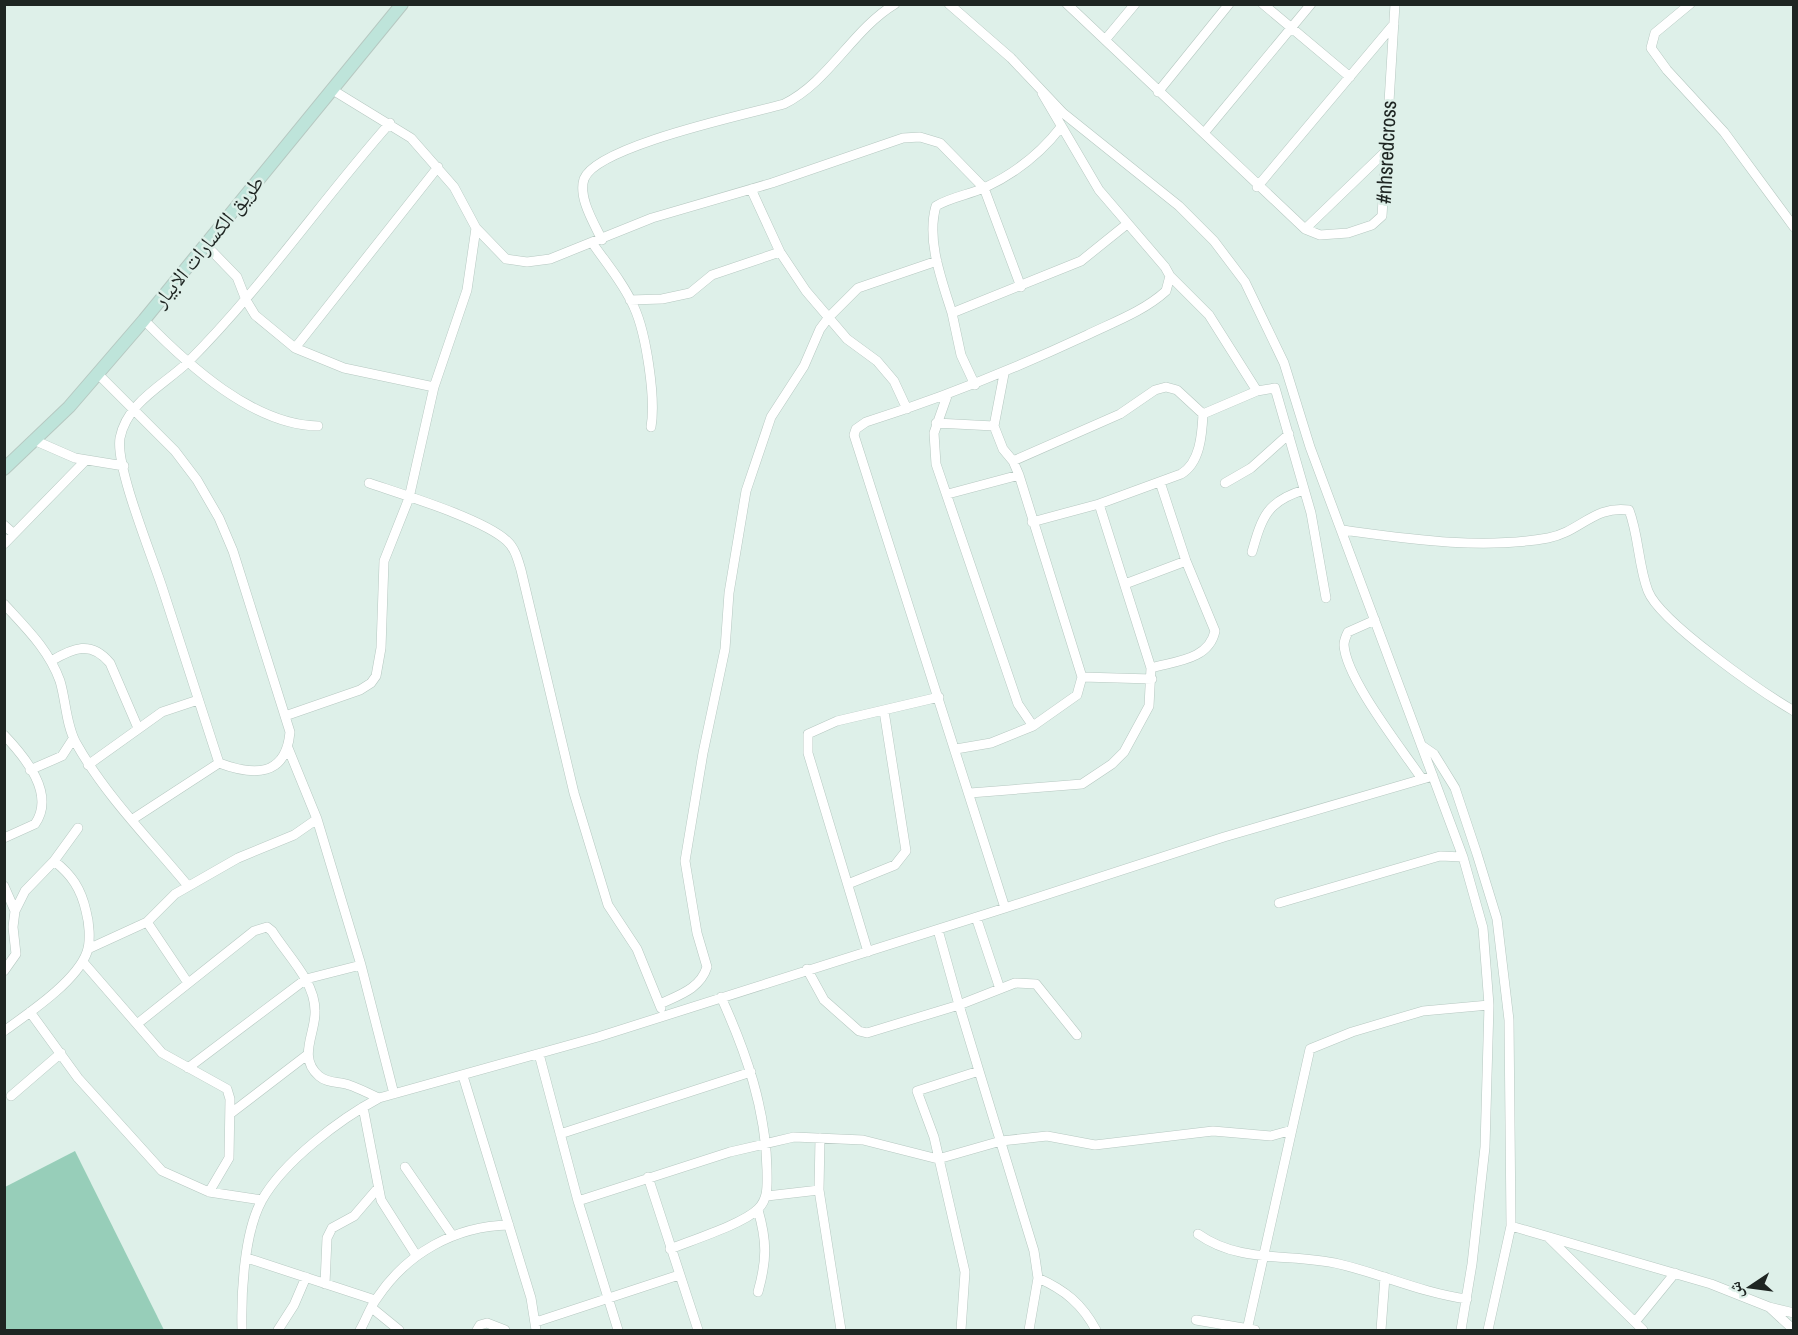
<svg xmlns="http://www.w3.org/2000/svg" width="1798" height="1335" viewBox="0 0 1798 1335" font-family="'Archivo Narrow','Noto Naskh Arabic',sans-serif">
<style>
.green{fill:#97ceb9}
.lines{fill:none;stroke-linecap:round;stroke-linejoin:round}
.street-casing{stroke:#b6c8c1;stroke-width:10}
.secondary-casing{stroke:#b6c8c1;stroke-width:14}
.street{stroke:#fff;stroke-width:9}
.secondary{stroke:#bee4da;stroke-width:12}
.labels{text-anchor:middle;dominant-baseline:central;stroke-width:5;stroke-linejoin:round;paint-order:stroke}
.street-label{font-size:21px;fill:#1e2522;stroke:#def0e9}
</style>
<rect width="100%" height="100%" fill="#def0e9"/>
<path class="green" d="M 75,1151 L 164,1330 L 5,1330 L 5,1187 Z"/>
<g class="lines">
<defs>
<path id="street" d="M 949,4 L 1011,58 L 1063,113 L 1179,206 L 1214,241 L 1245,282 L 1284,363 L 1310,447 L 1463,857 L 1483,928 L 1489,1005 L 1485,1147 L 1472,1264 L 1461,1330
M 1067,4 L 1305,229 L 1320,235 L 1348,233 L 1372,225 L 1382,216 L 1395,4
M 1263,4 L 1350,77
M 1690,4 L 1655,33 L 1651,48 L 1667,70 L 1724,132 L 1794,227
M 1105,40 L 1135,4
M 1158,92 L 1229,4
M 1204,133 L 1311,4
M 1257,187 L 1394,24
M 751,189 L 780,252 L 806,291 L 847,339 L 877,361 L 894,381 L 907,409
M 476,228 L 506,259 L 527,262 L 550,259 L 652,218 L 772,183 L 903,138 L 920,137 L 940,143 L 984,188 L 1021,287
M 1305,229 L 1386,151
M 602,240 C 594,223 578,198 584,179 C 596,146 748,114 784,104 C 829,82 852,30 895,4
M 205,244 L 237,277 L 246,300 L 255,315 L 295,348 L 438,167
M 593,244 C 607,264 624,284 634,307 C 646,333 656,398 651,427
M 630,300 L 662,299 L 690,293 L 712,275 L 780,252
M 952,313 C 942,281 926,240 936,206 C 951,197 968,195 984,188 C 1014,174 1041,153 1061,127
M 144,320 C 188,365 253,425 318,426
M 295,348 L 344,368 L 434,387
M 97,373 L 175,451 L 197,480 L 219,518 L 233,551 L 290,732 C 286,777 254,776 219,763 L 133,819
M 975,385 L 961,355 L 952,313 L 1081,261 L 1127,224
M 1257,391 L 1275,388 L 1311,513 L 1326,598
M 947,396 L 934,433 L 936,464 L 1018,704 L 1033,726 L 1077,695 L 1082,677 L 1019,475 L 1013,461 L 1003,449 L 994,426 L 1004,374
M 936,423 L 994,426
M 36,441 L 75,458 L 124,466
M 1013,461 L 1120,414 L 1155,390 L 1166,387 L 1177,390 L 1203,414
M 369,483 C 401,494 484,519 507,541 C 515,548 518,560 521,570 L 574,793 L 608,905 L 637,949 L 661,1008
M 1225,483 L 1251,468 L 1289,434
M 948,494 L 1019,475
M 1032,522 L 1099,504 L 1181,474 C 1200,463 1202,435 1203,414 L 1257,391 L 1209,315 L 1170,276
M 4,525 L 14,534
M 1342,530 C 1409,539 1482,550 1548,538 C 1580,532 1594,505 1629,510 C 1639,536 1638,565 1648,591 C 1660,622 1763,693 1794,711
M 4,544 L 86,460
M 1252,552 C 1262,517 1267,501 1304,490
M 1125,584 L 1186,561
M 4,604 C 26,628 49,650 60,681 C 66,701 66,725 76,743 C 105,795 150,840 188,886
M 1375,620 L 1348,632 C 1346,636 1344,641 1344,645 C 1346,679 1402,749 1422,779
M 51,661 C 73,648 91,640 110,663 L 138,728
M 1151,668 C 1175,661 1209,660 1215,631 L 1186,561 L 1160,482
M 1082,677 L 1152,679
M 285,716 L 360,690 L 371,683 L 376,676 L 381,648 L 384,561 L 409,498 L 434,387 L 467,290 L 476,228 L 454,187 L 411,138 L 331,89
M 4,735 C 25,757 56,794 35,824 L 4,838
M 1421,745 L 1434,754 L 1455,788 L 1477,854 L 1497,919 L 1509,1020 L 1511,1226 L 1488,1330
M 956,749 L 991,743 L 1033,726
M 219,763 C 200,705 182,647 163,590 C 153,558 115,467 120,438 C 127,402 164,385 188,362 C 262,288 321,201 390,123
M 88,765 L 162,712 L 198,700
M 30,770 L 62,756 L 73,739
M 970,793 L 1082,784 L 1112,764 L 1124,752 L 1149,706 L 1151,668 L 1099,504
M 317,819 L 361,965 L 394,1094
M 848,884 L 895,865 L 906,851 L 884,711
M 4,886 L 15,911
M 1279,903 L 1440,856 L 1463,857
M 1005,908 L 1224,837 L 1433,776
M 976,917 L 1000,989
M 147,922 L 188,983
M 88,949 L 147,922 L 175,894 L 238,858 L 294,835 L 317,819 L 288,748
M 868,952 L 808,753 L 808,734 L 837,721 L 939,697
M 83,962 L 162,1053 L 227,1089 L 230,1099 L 229,1158 L 209,1192
M 807,969 L 824,1000 L 859,1031 L 867,1033 L 959,1005 L 938,930
M 4,971 L 16,954 L 13,927 L 15,911 L 25,891 L 54,861 L 78,828
M 660,1004 C 679,995 700,989 707,967 L 697,933 L 685,861 L 703,753 L 725,649 L 729,593 L 746,491 L 771,417 L 804,366 L 820,329 L 829,317 L 858,288 L 937,261
M 30,1012 L 78,1078 L 162,1171 L 209,1192 L 262,1200
M 137,1024 L 254,931 L 267,927 L 272,931 C 287,955 315,981 315,1011 C 316,1033 297,1057 319,1076 C 328,1084 339,1081 349,1085 C 359,1088 369,1094 379,1098
M 4,1031 C 29,1013 77,981 87,952 C 91,940 89,922 86,911 C 81,889 72,875 54,861
M 539,1054 L 578,1201 L 618,1330
M 188,1068 L 306,979 L 361,965
M 979,1071 L 959,1005 L 1015,983 L 1036,984 L 1077,1035
M 463,1076 L 531,1298 L 536,1330
M 11,1096 L 61,1053
M 363,1107 L 381,1200 L 416,1255
M 230,1114 L 307,1055
M 560,1134 L 751,1072
M 820,1138 L 819,1190 L 841,1330
M 405,1167 L 452,1235
M 648,1177 L 698,1330
M 767,1196 L 819,1190
M 578,1201 L 730,1152 L 794,1137 L 863,1140 L 938,1159 L 1001,1141 L 1047,1136 L 1095,1145 L 1213,1131 L 1271,1136 L 1292,1130
M 1511,1226 L 1711,1284 L 1769,1307 L 1794,1330
M 1198,1234 C 1240,1264 1291,1253 1339,1264 C 1382,1274 1422,1293 1467,1299
M 1549,1238 L 1643,1330
M 670,1249 C 692,1240 743,1224 758,1209 C 769,1198 767,1184 767,1170 C 766,1109 746,1052 721,997
M 247,1258 L 375,1300
M 1038,1278 C 1065,1290 1082,1304 1096,1330
M 325,1284 L 327,1238 L 332,1228 L 354,1216 L 378,1188
M 758,1292 C 767,1260 767,1241 758,1210
M 1769,1307 L 1794,1313
M 372,1308 L 399,1330
M 1196,1320 L 1255,1330
M 536,1322 L 679,1275
M 1635,1322 L 1675,1273
M 242,1330 C 241,1294 244,1232 262,1200 C 284,1161 340,1119 379,1098 L 598,1037 L 1005,908 L 854,435 L 856,429 L 866,422 C 942,398 1014,369 1087,335 C 1114,322 1144,311 1166,291 L 1170,276 L 1165,267 L 1099,190 L 1042,93
M 278,1330 L 294,1305 L 306,1277
M 360,1330 C 366,1320 370,1307 377,1298 C 407,1253 455,1226 509,1225
M 477,1330 L 480,1325 L 487,1323 L 505,1330
M 961,1330 L 965,1272 L 934,1137 L 917,1091 L 979,1071 L 1034,1251 L 1038,1278 L 1029,1330
M 1247,1330 L 1310,1049 L 1352,1032 L 1423,1011 L 1489,1005
M 1381,1330 L 1385,1277"/>
<path id="secondary" d="M 4,469 L 69,407 L 144,320 L 402,4"/>
</defs>
<use href="#street" class="street-casing"/>
<use href="#secondary" class="secondary-casing"/>
<use href="#street" class="street"/>
<use href="#secondary" class="secondary"/>
</g>
<g class="labels">
<g class="street-label">
<text transform="translate(1386 152) rotate(-87)">#nhsredcross</text>
<text transform="translate(208 241) rotate(-51)">طريق الكسارات الابيار</text>
</g>
</g>
<rect width="1798" height="1335" fill="none" stroke="#1e2522" stroke-width="12"/>
<g transform="translate(1750 1287) rotate(257)" stroke="#def0e9" stroke-width="4.5" paint-order="stroke">
<path d="M0-4.5L10 22L0 15L-10 22Z" fill="#1e2522"/>
<text y="-9" font-size="16" font-weight="bold" text-anchor="middle" fill="#1e2522">ش</text>
</g>
</svg>
